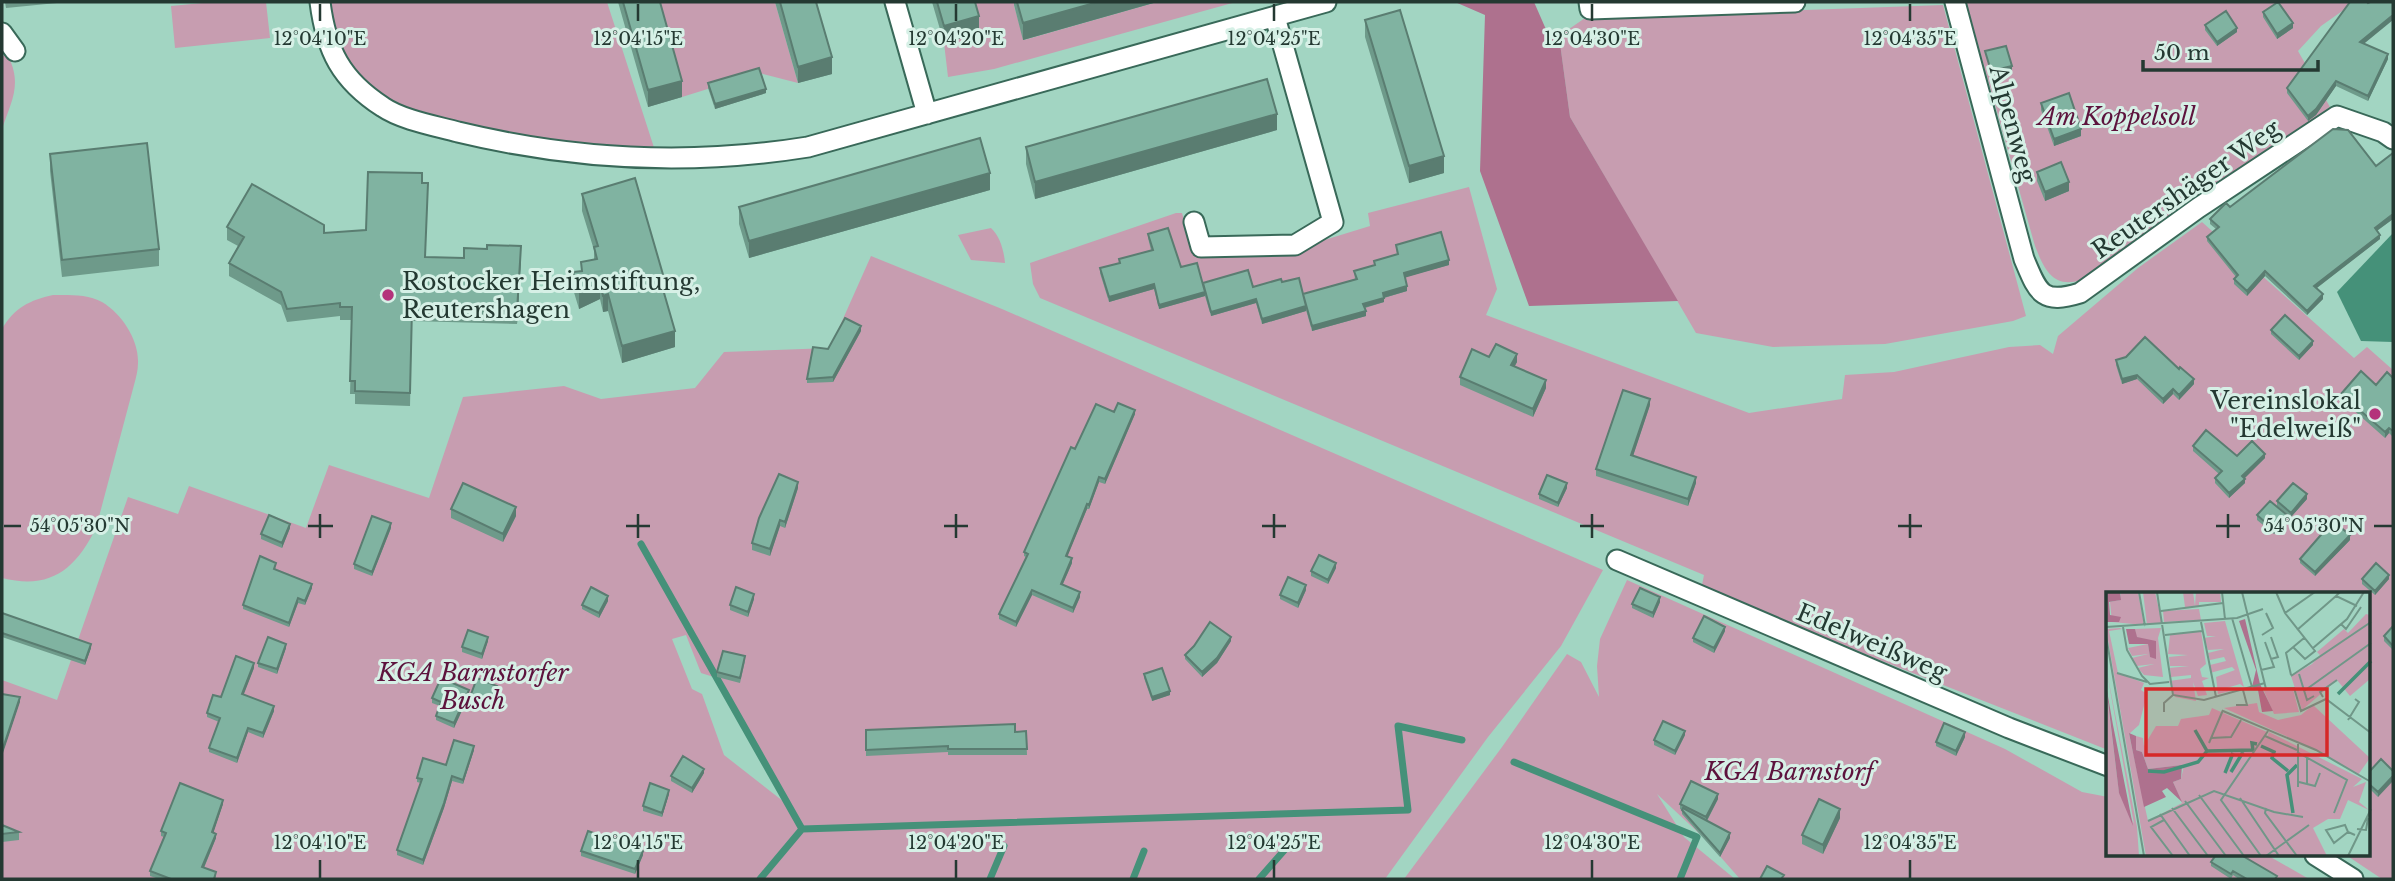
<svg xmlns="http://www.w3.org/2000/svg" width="2395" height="881" viewBox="0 0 2395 881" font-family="'Libre Baskerville',serif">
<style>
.green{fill:#c79db0;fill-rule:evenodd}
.forest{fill:#ae718e}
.water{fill:#459179}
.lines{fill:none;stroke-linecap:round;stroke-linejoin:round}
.stream{stroke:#459179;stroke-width:7}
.street-casing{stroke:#396959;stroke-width:23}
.street{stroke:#fff;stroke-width:19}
.wall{fill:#6e9a8a}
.shaded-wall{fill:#5a7d71}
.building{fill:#80b3a1;stroke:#5a7d71;stroke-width:2}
.ticks{fill:none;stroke:#243932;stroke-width:2.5}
.poi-dot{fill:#b4327b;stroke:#d6f0e6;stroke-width:2.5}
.labels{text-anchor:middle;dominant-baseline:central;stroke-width:6;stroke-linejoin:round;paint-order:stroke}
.park-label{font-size:24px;font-style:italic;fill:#5d133d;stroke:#d6f0e6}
.street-label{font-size:24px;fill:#243932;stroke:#d6f0e6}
.poi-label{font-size:24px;fill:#243932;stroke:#d6f0e6;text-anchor:start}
.inset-river{fill:none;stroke:#459179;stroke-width:3.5}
.inset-road{fill:none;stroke:#709788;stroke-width:2}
.view{fill:#d62828;fill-opacity:0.15;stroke:#d62828;stroke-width:3.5}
.inset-edge{fill:none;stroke:#243932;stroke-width:3.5}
.ticks-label{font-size:18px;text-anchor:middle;fill:#243932;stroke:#d6f0e6;stroke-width:6;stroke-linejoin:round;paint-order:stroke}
</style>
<rect width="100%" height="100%" fill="#a2d5c2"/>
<path class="green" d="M 213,2 L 266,2 L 270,38 L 175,48 L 171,6 Z
M 320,2 L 607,2 L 658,160 L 426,124 L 354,84 Z
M 655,2 L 775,2 L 798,83 L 759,73 L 682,97 Z
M 970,2 L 1027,2 L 1014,6 L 1024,40 L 1157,2 L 1236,2 L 994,69 L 948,77 L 944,43 L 979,33 Z
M 1966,2 L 2355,2 L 2321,26 L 2298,51 L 2330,107 L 2081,280 C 2053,289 2044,269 2035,246 Z
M 1943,5 L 2026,316 L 2013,321 L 1885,344 L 1773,347 L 1696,333 L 1570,117 L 1559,36 L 1585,18 Z
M 2,55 L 9,58 C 22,85 11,102 2,129 Z
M 1469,187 L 1497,289 L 1486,315 L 1749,413 L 1842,399 L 1845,375 L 1894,372 L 2009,347 L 2040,345 L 2053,354 L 2058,336 L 2138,268 L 2202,222 L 2354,358 L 2367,347 L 2393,370 L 2393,879 L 2382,879 L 2346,855 L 2369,855 L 2369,594 L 2108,594 L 2108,750 L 1877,659 L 1702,585 L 1704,575 L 1040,298 L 1033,284 L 1030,263 L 1176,213 L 1182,213 L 1194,255 L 1292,250 L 1370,226 L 1368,213 Z
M 991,228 C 1000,236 1004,251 1005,263 L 971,260 L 958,235 Z
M 871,256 L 1002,309 L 1603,570 L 1561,646 L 1488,737 L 1385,879 L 2,879 L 2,680 L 57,700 L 128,497 L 178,514 L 189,486 L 306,528 L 329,465 L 429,498 L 463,397 L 564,386 L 601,399 L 695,388 L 724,352 L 830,348 ZM 686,635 L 701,673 L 720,679 L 788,805 L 724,755 L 702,694 L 692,689 L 672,639 Z
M 53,295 C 68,295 88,294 102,302 C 122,314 139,340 138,363 C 138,370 136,378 134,385 L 96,528 C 75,570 50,590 2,578 L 2,329 C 14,308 30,300 53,295 Z
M 1627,580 L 2005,749 L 2082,792 L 2108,797 L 2108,855 L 2267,855 L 2309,879 L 1740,879 L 1703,837 L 1657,794 L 1684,837 L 1735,879 L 1404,879 L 1502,747 L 1567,654 L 1581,662 L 1599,697 L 1597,666 L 1600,639 Z"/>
<path class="forest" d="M 1455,2 L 1534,2 L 1548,34 L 1559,36 L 1570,117 L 1678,301 L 1529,306 L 1480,171 L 1485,15 Z"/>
<path class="water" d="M 2393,233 L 2393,342 L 2361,341 L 2337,292 Z"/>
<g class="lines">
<path class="stream" d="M 641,544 L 802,829 L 760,879
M 1514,762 L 1697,837 L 1680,879
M 802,829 L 1408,810 L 1398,726 L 1462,740
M 990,879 L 1004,846
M 1133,879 L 1144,851
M 1259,879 L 1288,846"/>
<defs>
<path id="street" d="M 320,2 C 326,50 341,80 383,107 C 402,120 436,126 458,132 C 574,160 690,166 808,147 L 1326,2
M 895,2 L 927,114
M 1589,2 L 1590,9 L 1795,2
M 1955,2 L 2024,259 C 2038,292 2041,305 2080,293 L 2198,208 L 2337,116 L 2383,132 L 2393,139
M 2,33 L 15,51
M 1194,222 L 1201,247 L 1295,245 L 1333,222 L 1275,17
M 1617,560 L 2009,728 L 2108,766
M 2315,855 L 2353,879"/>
</defs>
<use href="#street" class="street-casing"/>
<use href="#street" class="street"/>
</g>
<path class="wall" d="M 5,2 L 67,2 L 6,8 Z
M 618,2 L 660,2 L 682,97 L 648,107 Z
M 775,2 L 816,2 L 832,74 L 798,83 Z
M 932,2 L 975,2 L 979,33 L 944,43 Z
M 1014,2 L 1157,2 L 1023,40 L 1014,5 Z
M 2263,12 L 2293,28 L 2277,39 L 2263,17 Z
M 1365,20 L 1444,173 L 1409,183 L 1365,37 Z
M 2205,25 L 2237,32 L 2217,46 L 2205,30 Z
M 2364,44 L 2388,59 L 2368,101 L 2336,86 L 2316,115 L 2308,121 L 2287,93 L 2287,88 Z
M 708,83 L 766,93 L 715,109 L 708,88 Z
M 2041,103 L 2081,136 L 2054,146 L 2041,110 Z
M 1277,130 L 1035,199 L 1026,164 L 1026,147 Z
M 2393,153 L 2393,219 L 2377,231 L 2380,239 L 2317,288 L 2323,299 L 2307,315 L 2265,276 L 2247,296 L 2234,284 L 2234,279 L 2236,277 L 2207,241 L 2207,237 L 2216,229 L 2210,224 L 2210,219 L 2230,207 L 2376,166 Z
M 50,154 L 159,249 L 159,266 L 62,277 L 50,171 Z
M 2037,172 L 2069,191 L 2045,201 L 2037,181 Z
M 422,183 L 426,257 L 521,259 L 517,324 L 412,321 L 410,406 L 355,404 L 355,394 L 350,394 L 352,320 L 340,320 L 340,316 L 287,322 L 281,305 L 229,276 L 229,263 L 238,246 L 227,240 L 227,227 L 324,233 L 366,230 Z
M 990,190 L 749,258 L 739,224 L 739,207 Z
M 582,194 L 664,292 L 675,347 L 622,363 L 608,311 L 603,312 L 600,299 L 579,309 L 573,289 L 573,272 L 581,271 L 581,262 L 594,260 L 594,250 L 582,211 Z
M 1148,234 L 1181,267 L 1203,284 L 1253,287 L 1282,282 L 1303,295 L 1355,279 L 1354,271 L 1374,265 L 1374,261 L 1397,255 L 1396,245 L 1449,265 L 1405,277 L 1407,291 L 1384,298 L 1384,302 L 1365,308 L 1366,316 L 1312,331 L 1306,310 L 1306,311 L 1262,324 L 1256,303 L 1211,316 L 1205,296 L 1159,309 L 1154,289 L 1109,302 L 1100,273 L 1100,268 L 1119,263 L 1119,259 L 1151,250 L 1148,238 Z
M 2271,330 L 2313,345 L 2299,360 L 2271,334 Z
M 861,331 L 833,382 L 807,383 L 807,379 L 828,349 Z
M 1489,357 L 1517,362 L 1514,367 L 1546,388 L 1533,417 L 1460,385 L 1460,377 Z
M 2116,360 L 2194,384 L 2179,400 L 2173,394 L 2163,404 L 2137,379 L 2122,384 L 2116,365 Z
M 2393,378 L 2393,437 L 2389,433 L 2385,438 L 2341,399 L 2341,394 L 2376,385 Z
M 1650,405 L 1633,456 L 1696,483 L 1688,506 L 1596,476 L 1596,469 Z
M 1114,412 L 1135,414 L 1105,484 L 1099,482 L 1089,509 L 1087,509 L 1067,556 L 1072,563 L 1063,584 L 1080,597 L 1073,613 L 1032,595 L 1016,627 L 999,619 L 999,614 L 1026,557 L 1024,556 L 1024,552 L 1075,449 Z
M 2193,446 L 2237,456 L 2265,458 L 2244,478 L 2245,483 L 2229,498 L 2215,483 L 2215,478 L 2219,474 L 2193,451 Z
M 798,488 L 785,528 L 780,526 L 770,556 L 752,550 L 752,543 Z
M 1567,488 L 1558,507 L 1539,499 L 1539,494 Z
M 2307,499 L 2291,517 L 2277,506 L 2277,501 Z
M 451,509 L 516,516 L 503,542 L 451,518 Z
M 2257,515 L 2287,520 L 2274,534 L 2257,520 Z
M 290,528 L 282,548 L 261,539 L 261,534 Z
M 391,528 L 372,576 L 354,569 L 354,564 Z
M 2350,540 L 2315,576 L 2300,563 L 2300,559 Z
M 276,567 L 275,570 L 312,588 L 305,605 L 298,603 L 289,627 L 243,609 L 243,605 Z
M 1336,568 L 1328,584 L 1311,576 L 1311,571 Z
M 2362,579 L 2389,579 L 2375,595 L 2362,584 Z
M 1306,590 L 1298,608 L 1280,599 L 1280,595 Z
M 754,599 L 748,617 L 730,610 L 730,605 Z
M 608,601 L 599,618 L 582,609 L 582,605 Z
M 1660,602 L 1653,618 L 1632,608 L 1632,604 Z
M 2,613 L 91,648 L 85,665 L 2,637 Z
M 2393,626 L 2393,650 L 2384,641 L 2384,636 Z
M 1725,631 L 1714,653 L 1693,642 L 1693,638 Z
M 488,641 L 482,659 L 462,652 L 462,647 Z
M 1231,641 L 1217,663 L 1202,677 L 1185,659 L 1185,655 Z
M 286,648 L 277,674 L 258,667 L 258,663 Z
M 745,661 L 740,683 L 717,677 L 717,672 Z
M 254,668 L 243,695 L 274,711 L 263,738 L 248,732 L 237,763 L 209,752 L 209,748 L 219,722 L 207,717 L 207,713 L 221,697 Z
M 1144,674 L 1170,695 L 1152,701 L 1144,678 Z
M 497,691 L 490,710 L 470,701 L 470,697 Z
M 469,695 L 454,728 L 436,720 L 436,716 L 440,706 L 432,703 L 432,698 Z
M 866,730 L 1026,731 L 1027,755 L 948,755 L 948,752 L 866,756 Z
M 1685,735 L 1675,755 L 1654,745 L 1654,740 Z
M 1965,737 L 1956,756 L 1936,746 L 1936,742 Z
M 474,750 L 463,784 L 452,781 L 444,808 L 423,865 L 397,855 L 397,850 L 421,783 L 417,782 L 417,778 L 446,765 Z
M 2393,771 L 2378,797 L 2369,788 L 2369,772 Z
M 704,773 L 692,793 L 671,781 L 671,776 Z
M 669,794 L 662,817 L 643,811 L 643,806 Z
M 1718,799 L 1707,821 L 1730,838 L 1720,857 L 1682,814 L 1682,810 L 1680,809 L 1680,804 Z
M 223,804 L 213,833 L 216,838 L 204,868 L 216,876 L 215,879 L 159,879 L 150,876 L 150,871 L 164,837 L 161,836 L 161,831 Z
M 1840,818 L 1823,854 L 1802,844 L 1802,835 Z
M 2,825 L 19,832 L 19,840 L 2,842 Z
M 581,851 L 643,855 L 635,874 L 581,856 Z
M 2211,862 L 2277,879 L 2239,879 L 2233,875 L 2231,879 L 2211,866 Z"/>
<path class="shaded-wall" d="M 1098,2 L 1157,2 L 1023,40 L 1023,23 Z
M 2393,15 L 2393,20 L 2360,47 L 2360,42 Z
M 979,16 L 979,33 L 944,43 L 944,26 Z
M 2293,23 L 2293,28 L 2277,39 L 2277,34 Z
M 2237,28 L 2237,32 L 2217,46 L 2217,42 Z
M 2388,54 L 2388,59 L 2368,101 L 2368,96 Z
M 832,57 L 832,74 L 798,83 L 798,67 Z
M 2012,66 L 2012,70 L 1991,76 L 1991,71 Z
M 682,81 L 682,97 L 648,107 L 648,90 Z
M 2336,81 L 2336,86 L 2316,115 L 2308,121 L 2308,116 Z
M 766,89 L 766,93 L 715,109 L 715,104 Z
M 1277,114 L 1277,130 L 1035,199 L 1035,182 Z
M 2081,129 L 2081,136 L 2054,146 L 2054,139 Z
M 1444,156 L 1444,173 L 1409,183 L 1409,166 Z
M 990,173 L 990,190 L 749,258 L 749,241 Z
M 2069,182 L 2069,191 L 2045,201 L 2045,192 Z
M 2393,214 L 2393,219 L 2375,232 L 2375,228 Z
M 2380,235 L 2380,239 L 2314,290 L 2314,286 Z
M 521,246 L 521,259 L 517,324 L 517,311 Z
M 1449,260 L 1449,265 L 1404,278 L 1404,273 Z
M 2265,271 L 2265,276 L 2247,296 L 2247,291 Z
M 664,278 L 664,295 L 660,279 Z
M 600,283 L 600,299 L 579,309 L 579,292 Z
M 1154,284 L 1154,289 L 1109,302 L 1109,297 Z
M 1407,286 L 1407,291 L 1383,298 L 1383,293 Z
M 1205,292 L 1205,296 L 1159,309 L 1159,305 Z
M 608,294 L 608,311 L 603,312 L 603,296 Z
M 2323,294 L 2323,299 L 2307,315 L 2307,311 Z
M 1384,298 L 1384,302 L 1363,308 L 1363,304 Z
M 1256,299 L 1256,303 L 1211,316 L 1211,312 Z
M 1306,306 L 1306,311 L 1262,324 L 1262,319 Z
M 1366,311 L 1366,316 L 1312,331 L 1312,326 Z
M 861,326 L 861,331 L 833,382 L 833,377 Z
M 675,331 L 675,347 L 622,363 L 622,346 Z
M 2313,341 L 2313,345 L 2299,360 L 2299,356 Z
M 1517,354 L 1517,362 L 1511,373 L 1511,365 Z
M 2137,375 L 2137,379 L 2122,384 L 2122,379 Z
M 2194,379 L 2194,384 L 2179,400 L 2179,395 Z
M 1546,380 L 1546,388 L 1533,417 L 1533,409 Z
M 2173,389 L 2173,394 L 2163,404 L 2163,399 Z
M 1650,399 L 1650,405 L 1631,462 L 1631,455 Z
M 1135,410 L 1135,414 L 1105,484 L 1105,479 Z
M 2389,428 L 2389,433 L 2385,438 L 2385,432 Z
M 2265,454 L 2265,458 L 2242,481 L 2242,476 Z
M 1099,477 L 1099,482 L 1089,509 L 1089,505 Z
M 1696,477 L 1696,483 L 1688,506 L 1688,499 Z
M 2245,479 L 2245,483 L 2229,498 L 2229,493 Z
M 798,482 L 798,488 L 785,528 L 785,522 Z
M 1567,483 L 1567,488 L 1558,507 L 1558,503 Z
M 2307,494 L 2307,499 L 2291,517 L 2291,513 Z
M 1087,504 L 1087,509 L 1066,560 L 1066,556 Z
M 516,507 L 516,516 L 503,542 L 503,534 Z
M 2287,515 L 2287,520 L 2274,534 L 2274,530 Z
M 780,520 L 780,526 L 770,556 L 770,549 Z
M 391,523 L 391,528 L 372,576 L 372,572 Z
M 290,524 L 290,528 L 282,548 L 282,543 Z
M 2350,535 L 2350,540 L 2315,576 L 2315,572 Z
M 1072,558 L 1072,563 L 1061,588 L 1061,584 Z
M 1336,563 L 1336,568 L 1328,584 L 1328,580 Z
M 2389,575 L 2389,579 L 2375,595 L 2375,591 Z
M 312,584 L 312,588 L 305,605 L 305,601 Z
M 1306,585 L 1306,590 L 1298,608 L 1298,603 Z
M 1032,590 L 1032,595 L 1016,627 L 1016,622 Z
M 1080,592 L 1080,597 L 1073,613 L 1073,608 Z
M 754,594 L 754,599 L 748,617 L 748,612 Z
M 608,596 L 608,601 L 599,618 L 599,613 Z
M 1660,597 L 1660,602 L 1653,618 L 1653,613 Z
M 298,598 L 298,603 L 289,627 L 289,623 Z
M 1725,627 L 1725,631 L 1714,653 L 1714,648 Z
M 488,637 L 488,641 L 482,659 L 482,654 Z
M 1231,637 L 1231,641 L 1217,663 L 1202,677 L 1202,672 Z
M 91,644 L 91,648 L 85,665 L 85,661 Z
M 286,644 L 286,648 L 277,674 L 277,669 Z
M 254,663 L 254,668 L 242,699 L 242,694 Z
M 497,686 L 497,691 L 490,710 L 490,705 Z
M 469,690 L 469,695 L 454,728 L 454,723 Z
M 1170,691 L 1170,695 L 1152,701 L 1152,697 Z
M 20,697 L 20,702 L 2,756 L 2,751 Z
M 274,706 L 274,711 L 263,738 L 263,733 Z
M 248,728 L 248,732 L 237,763 L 237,758 Z
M 1685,731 L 1685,735 L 1675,755 L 1675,751 Z
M 1965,732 L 1965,737 L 1956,756 L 1956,751 Z
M 474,746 L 474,750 L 463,784 L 463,780 Z
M 704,769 L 704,773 L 692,793 L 692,788 Z
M 452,776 L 452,781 L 444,808 L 423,865 L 423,860 Z
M 2393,776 L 2393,781 L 2378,797 L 2378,792 Z
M 669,790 L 669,794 L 662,817 L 662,813 Z
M 1718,794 L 1718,799 L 1706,822 L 1706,817 Z
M 223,800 L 223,804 L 212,837 L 212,832 Z
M 1840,809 L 1840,818 L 1823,854 L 1823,845 Z
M 1730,833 L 1730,838 L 1720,857 L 1720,853 Z
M 216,834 L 216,838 L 202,872 L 202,867 Z
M 643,851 L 643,855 L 635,874 L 635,869 Z"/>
<path class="building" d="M 623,2 L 660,2 L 682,81 L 648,90 Z
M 780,2 L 816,2 L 832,57 L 798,67 Z
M 937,2 L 975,2 L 979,16 L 944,26 Z
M 1017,2 L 1098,2 L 1023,23 Z
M 2278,2 L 2293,23 L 2277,34 L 2263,12 Z
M 2350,2 L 2367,2 L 2368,3 L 2370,2 L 2393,2 L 2393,15 L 2360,42 L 2388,54 L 2368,96 L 2336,81 L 2316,109 L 2308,116 L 2287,88 Z
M 1400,10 L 1444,156 L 1409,166 L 1365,20 Z
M 2226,11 L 2237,28 L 2217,42 L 2205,25 Z
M 2006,46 L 2012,66 L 1991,71 L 1985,51 Z
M 759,68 L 766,89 L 715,104 L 708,83 Z
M 1267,79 L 1277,114 L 1035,182 L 1026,147 Z
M 2069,93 L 2081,129 L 2054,139 L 2041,103 Z
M 2333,129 L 2348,130 L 2376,166 L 2393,153 L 2393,214 L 2375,228 L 2380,235 L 2314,286 L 2323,294 L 2307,311 L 2265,271 L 2247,291 L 2234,279 L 2238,275 L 2207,237 L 2219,227 L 2210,219 L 2226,203 L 2230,207 Z
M 980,138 L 990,173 L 749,241 L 739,207 Z
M 147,143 L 159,249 L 62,260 L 50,154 Z
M 2061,162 L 2069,182 L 2045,192 L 2037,172 Z
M 368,172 L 422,173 L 422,183 L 428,183 L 425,257 L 464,258 L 464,248 L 487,249 L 487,245 L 521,246 L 517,311 L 412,308 L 410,393 L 355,391 L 355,381 L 350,381 L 352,307 L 340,307 L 340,303 L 287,309 L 281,292 L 229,263 L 244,237 L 227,227 L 252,184 L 324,225 L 324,233 L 366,230 Z
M 635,178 L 664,278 L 660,279 L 675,331 L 622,346 L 608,294 L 603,296 L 600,283 L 579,292 L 573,272 L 582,271 L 581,262 L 597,259 L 594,247 L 598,246 L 582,194 Z
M 1168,228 L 1181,267 L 1197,263 L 1205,292 L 1159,305 L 1154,284 L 1109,297 L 1100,268 L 1120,263 L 1119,259 L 1153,250 L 1148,234 Z
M 1441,232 L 1449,260 L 1404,273 L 1407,286 L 1383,293 L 1384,298 L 1363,304 L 1366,311 L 1312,326 L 1303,294 L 1357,279 L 1354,271 L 1375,265 L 1374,261 L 1398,254 L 1396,245 Z
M 1248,270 L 1253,287 L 1281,279 L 1282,282 L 1299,278 L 1306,306 L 1262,319 L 1256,299 L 1211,312 L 1203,283 Z
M 2285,315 L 2313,341 L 2299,356 L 2271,330 Z
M 845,318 L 861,326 L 833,377 L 807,379 L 813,347 L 828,349 Z
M 2145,337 L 2179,369 L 2180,367 L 2194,379 L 2179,395 L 2173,389 L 2163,399 L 2137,375 L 2122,379 L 2116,360 L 2126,357 Z
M 1496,344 L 1517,354 L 1511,365 L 1546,380 L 1533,409 L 1460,377 L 1472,349 L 1489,357 Z
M 2361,371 L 2376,385 L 2387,372 L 2393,378 L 2393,431 L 2389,428 L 2385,432 L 2341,394 Z
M 1623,390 L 1650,399 L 1631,455 L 1696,477 L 1688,499 L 1596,469 Z
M 1118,403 L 1135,410 L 1105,479 L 1099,477 L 1089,505 L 1087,504 L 1066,556 L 1072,558 L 1061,584 L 1080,592 L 1073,608 L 1032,590 L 1016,622 L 999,614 L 1028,554 L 1024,552 L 1071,447 L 1075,449 L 1096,404 L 1114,412 Z
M 2206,430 L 2237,456 L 2252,441 L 2265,454 L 2242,476 L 2245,479 L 2229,493 L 2215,478 L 2222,471 L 2193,446 Z
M 779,474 L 798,482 L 785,522 L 780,520 L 770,549 L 752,543 L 759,518 Z
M 1547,475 L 1567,483 L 1558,503 L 1539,494 Z
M 463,483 L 516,507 L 503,534 L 451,509 Z
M 2293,483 L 2307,494 L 2291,513 L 2277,501 Z
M 2270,501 L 2287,515 L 2274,530 L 2257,515 Z
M 269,515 L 290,524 L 282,543 L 261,534 Z
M 372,516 L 391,523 L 372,572 L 354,564 Z
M 2333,521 L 2350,535 L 2315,572 L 2300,559 Z
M 1319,555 L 1336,563 L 1328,580 L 1311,571 Z
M 260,556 L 276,563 L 274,569 L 312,584 L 305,601 L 298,598 L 289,623 L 243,605 Z
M 2376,563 L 2389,575 L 2375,591 L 2362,579 Z
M 1288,577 L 1306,585 L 1298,603 L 1280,595 Z
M 591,587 L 608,596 L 599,613 L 582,605 Z
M 736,587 L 754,594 L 748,612 L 730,605 Z
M 1640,588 L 1660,597 L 1653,613 L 1632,604 Z
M 2,613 L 91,644 L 85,661 L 2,633 Z
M 1704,616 L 1725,627 L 1714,648 L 1693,638 Z
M 1210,622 L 1231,637 L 1217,658 L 1202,672 L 1185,655 L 1194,646 Z
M 2393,626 L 2393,646 L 2384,636 Z
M 468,630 L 488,637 L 482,654 L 462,647 Z
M 268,637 L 286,644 L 277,669 L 258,663 Z
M 723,651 L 745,656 L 740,678 L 717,672 Z
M 236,656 L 254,663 L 242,694 L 274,706 L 263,733 L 248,728 L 237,758 L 209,748 L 220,718 L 207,713 L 213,695 L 221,697 Z
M 1162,668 L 1170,691 L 1152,697 L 1144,674 Z
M 441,678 L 469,690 L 454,723 L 436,716 L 441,702 L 432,698 Z
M 477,678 L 497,686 L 490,705 L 470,697 Z
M 2,694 L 20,697 L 2,751 Z
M 1663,721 L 1685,731 L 1675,751 L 1654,740 Z
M 1944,723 L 1965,732 L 1956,751 L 1936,742 Z
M 1015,724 L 1015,732 L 1026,731 L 1027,749 L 948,749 L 948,746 L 866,750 L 866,730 Z
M 454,740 L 474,746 L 463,780 L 452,776 L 444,803 L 423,860 L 397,850 L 422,779 L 417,778 L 423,758 L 446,765 Z
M 683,756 L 704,769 L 692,788 L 671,776 Z
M 2381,759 L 2393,771 L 2393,776 L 2378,792 L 2369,784 L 2369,772 Z
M 1691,781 L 1718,794 L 1706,817 L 1680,804 Z
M 180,783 L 223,800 L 212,832 L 216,834 L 202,867 L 216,872 L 214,879 L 171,879 L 150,871 L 166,833 L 161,831 Z
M 650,783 L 669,790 L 662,813 L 643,806 Z
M 1819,799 L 1840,809 L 1823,845 L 1802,835 Z
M 1683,808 L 1730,833 L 1720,853 L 1682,810 Z
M 2,825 L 19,832 L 2,834 Z
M 588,831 L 643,851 L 635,869 L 581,851 Z
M 2216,855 L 2241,855 L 2277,876 L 2275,879 L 2247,879 L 2233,871 L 2231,874 L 2211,862 Z
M 1767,866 L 1784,875 L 1781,879 L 1760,879 Z"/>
<path class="ticks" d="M 320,4 L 320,21M 638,4 L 638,21M 956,4 L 956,21M 1274,4 L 1274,21M 1592,4 L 1592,21M 1910,4 L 1910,21M 320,514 L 320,538M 638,514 L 638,538M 956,514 L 956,538M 1274,514 L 1274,538M 1592,514 L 1592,538M 1910,514 L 1910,538M 2228,514 L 2228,538M 4,526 L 21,526M 308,526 L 333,526M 626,526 L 650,526M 944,526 L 968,526M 1262,526 L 1286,526M 1580,526 L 1604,526M 1898,526 L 1922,526M 2216,526 L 2240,526M 2374,526 L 2392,526M 320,860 L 320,878M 638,860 L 638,878M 956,860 L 956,878M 1274,860 L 1274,878M 1592,860 L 1592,878M 1910,860 L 1910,878"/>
<g class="poi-dot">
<circle cx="388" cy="295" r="7"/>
<circle cx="2375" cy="414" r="7"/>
</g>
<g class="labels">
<g class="park-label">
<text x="2117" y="116">Am Koppelsoll</text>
<text x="473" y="672">KGA Barnstorfer<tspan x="473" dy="28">Busch</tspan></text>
<text x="1789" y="771">KGA Barnstorf</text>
</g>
<g class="street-label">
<text transform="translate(2013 124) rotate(75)">Alpenweg</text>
<text transform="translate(2186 189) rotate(-35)">Reutershäger Weg</text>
<text transform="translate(1872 642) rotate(23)">Edelweißweg</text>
</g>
<g class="poi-label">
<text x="402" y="281">Rostocker Heimstiftung,<tspan x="402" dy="28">Reutershagen</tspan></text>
<text x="2361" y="400" text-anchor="end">Vereinslokal<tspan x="2361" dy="28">"Edelweiß"</tspan></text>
</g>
</g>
<g transform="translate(2106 592)">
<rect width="264" height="264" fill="#a2d5c2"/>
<path d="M 15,0 L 32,0 L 38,33 L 6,30 L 4,10 L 14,8 ZM 37,0 L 49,0 L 56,31 L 41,33 ZM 77,0 L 87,0 L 89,14 L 90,0 L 114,0 L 115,10 L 93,10 L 93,15 L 79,15 ZM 93,17 L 95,28 L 58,30 L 57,19 ZM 260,22 L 264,23 L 264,87 L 244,104 L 231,88 L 196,118 L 185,84 L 206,72 L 214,63 L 211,60 L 238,37 L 242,41 ZM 119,29 L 138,95 L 134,92 L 117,97 L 134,97 L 112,102 L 110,85 L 129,78 L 126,75 L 104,81 L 104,73 L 120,69 L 118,65 L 104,68 L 102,61 L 118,57 L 102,58 L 98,46 L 110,44 L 101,44 L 98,31 ZM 55,36 L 52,46 L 57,85 L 38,83 L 32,76 L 48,72 L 31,74 L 26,66 L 42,62 L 26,64 L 22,56 L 42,52 L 44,65 L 49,50 L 30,45 L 29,37 ZM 0,37 L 14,36 L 16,37 L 3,39 L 12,81 L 38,91 L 35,98 L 41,102 L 33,133 L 23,142 L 42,229 L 76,211 L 67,190 L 75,187 L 77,178 L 76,173 L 42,177 L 36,160 L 30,158 L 30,144 L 37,146 L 38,154 L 50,134 L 72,134 L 75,127 L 103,123 L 106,116 L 161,140 L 160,147 L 163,140 L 256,187 L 247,195 L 260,190 L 253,210 L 263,218 L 242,208 L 234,227 L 222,227 L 207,236 L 221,264 L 40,264 ZM 95,39 L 100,72 L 94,77 L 96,85 L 103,86 L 96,89 L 101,103 L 92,104 L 87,90 L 90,109 L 69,105 L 63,89 L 85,86 L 85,83 L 65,85 L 64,76 L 83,74 L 64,74 L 63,65 L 82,63 L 62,62 L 64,43 ZM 0,75 L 31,235 L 33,264 L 0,264 L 0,97 L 13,200 L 28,232 ZM 187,97 L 193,120 L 168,122 L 158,99 ZM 151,111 L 153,120 L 172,128 L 195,123 L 207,113 L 264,166 L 252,183 L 217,161 L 118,116 Z" fill="#c79db0"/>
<path d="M 0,0 L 14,0 L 15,8 L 3,10 L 4,23 L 15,25 L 13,30 L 0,30 ZM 139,27 L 154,92 L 167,119 L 156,120 L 152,98 L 146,95 L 150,78 L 133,29 ZM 20,37 L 29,37 L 31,45 L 50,49 L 50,67 L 44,65 L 42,52 L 23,52 ZM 0,93 L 7,133 L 27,234 L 13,201 ZM 23,141 L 30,144 L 30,158 L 36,160 L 42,177 L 76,173 L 75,187 L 67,190 L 76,210 L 61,196 L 56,199 L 60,205 L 38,215 Z" fill="#ae718e"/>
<path class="inset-river" d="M 232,102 L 265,69M 155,154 L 168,160 L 166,166 L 182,179M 102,159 L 147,158 L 146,151 L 151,152M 42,179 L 58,180 L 92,170 L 101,159 L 89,138M 125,180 L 137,160M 119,181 L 127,161M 187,221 L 181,183 L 191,173"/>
<path class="inset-road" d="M 33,0 L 39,34M 51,0 L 67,103 L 98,108 L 159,91M 116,0 L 119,27M 136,0 L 160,97 L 188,96 L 195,119 L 220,107 L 265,141M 170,0 L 179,21 L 209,59 L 199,67 L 187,55M 234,0 L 230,4 L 251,14M 55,19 L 117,11M 179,21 L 209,0M 126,26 L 146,95M 95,30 L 110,105M 235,32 L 240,37 L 255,15M 0,35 L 131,26 L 157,17M 17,35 L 21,58 L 36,84 L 44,92 L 63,90M 191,38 L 230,4M 59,43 L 96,39M 156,43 L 167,36 L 160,21M 0,44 L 38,264M 165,45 L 172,65 L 165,67M 207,56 L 241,27 L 258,0M 155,78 L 168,75 L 159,50M 11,81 L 41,90M 193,82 L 201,108 L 208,104M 185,83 L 180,61 L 198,46M 185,84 L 265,30M 198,99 L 265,51M 217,105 L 214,100 L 231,88M 130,113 L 141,113 L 137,98M 117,119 L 210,158 L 265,190M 58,120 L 58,111 L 67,103M 242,128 L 253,110 L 249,107M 159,144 L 191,158M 105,146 L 125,145 L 135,128M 103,151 L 117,118M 192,152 L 192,195M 191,160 L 241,188 L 228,221M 193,190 L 209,194 L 214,181M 201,192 L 201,166M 93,203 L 138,264M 134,206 L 173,264M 79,209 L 120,264M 66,216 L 102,264M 160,216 L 159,221 L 191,264M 54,222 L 84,264M 58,228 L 45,235 L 67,264M 42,229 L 108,199 L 168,220 L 197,225M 251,237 L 260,238 L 262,226M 242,240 L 228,251 L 220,238 L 239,233 L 242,240 L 249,243M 155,264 L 115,208 L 162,139M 160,264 L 203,233M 242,264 L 265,217"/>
<path class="view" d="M 40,97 L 221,97 L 221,163 L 40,163 Z"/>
<rect width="264" height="264" class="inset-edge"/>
</g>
<g class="ticks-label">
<text x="320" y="45">12°04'10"E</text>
<text x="638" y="45">12°04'15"E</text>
<text x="956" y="45">12°04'20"E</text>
<text x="1274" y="45">12°04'25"E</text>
<text x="1592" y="45">12°04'30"E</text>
<text x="1910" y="45">12°04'35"E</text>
<text x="80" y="532">54°05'30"N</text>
<text x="2314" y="532">54°05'30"N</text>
<text x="320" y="849">12°04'10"E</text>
<text x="638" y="849">12°04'15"E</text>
<text x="956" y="849">12°04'20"E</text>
<text x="1274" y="849">12°04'25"E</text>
<text x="1592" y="849">12°04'30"E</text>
<text x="1910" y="849">12°04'35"E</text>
</g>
<rect width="2395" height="881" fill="none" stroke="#243932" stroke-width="7"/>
<path d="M2143 60v10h175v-10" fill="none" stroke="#243932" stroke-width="3.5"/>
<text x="2154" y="60" font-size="21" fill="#243932" stroke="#d6f0e6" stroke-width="5" paint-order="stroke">50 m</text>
</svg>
